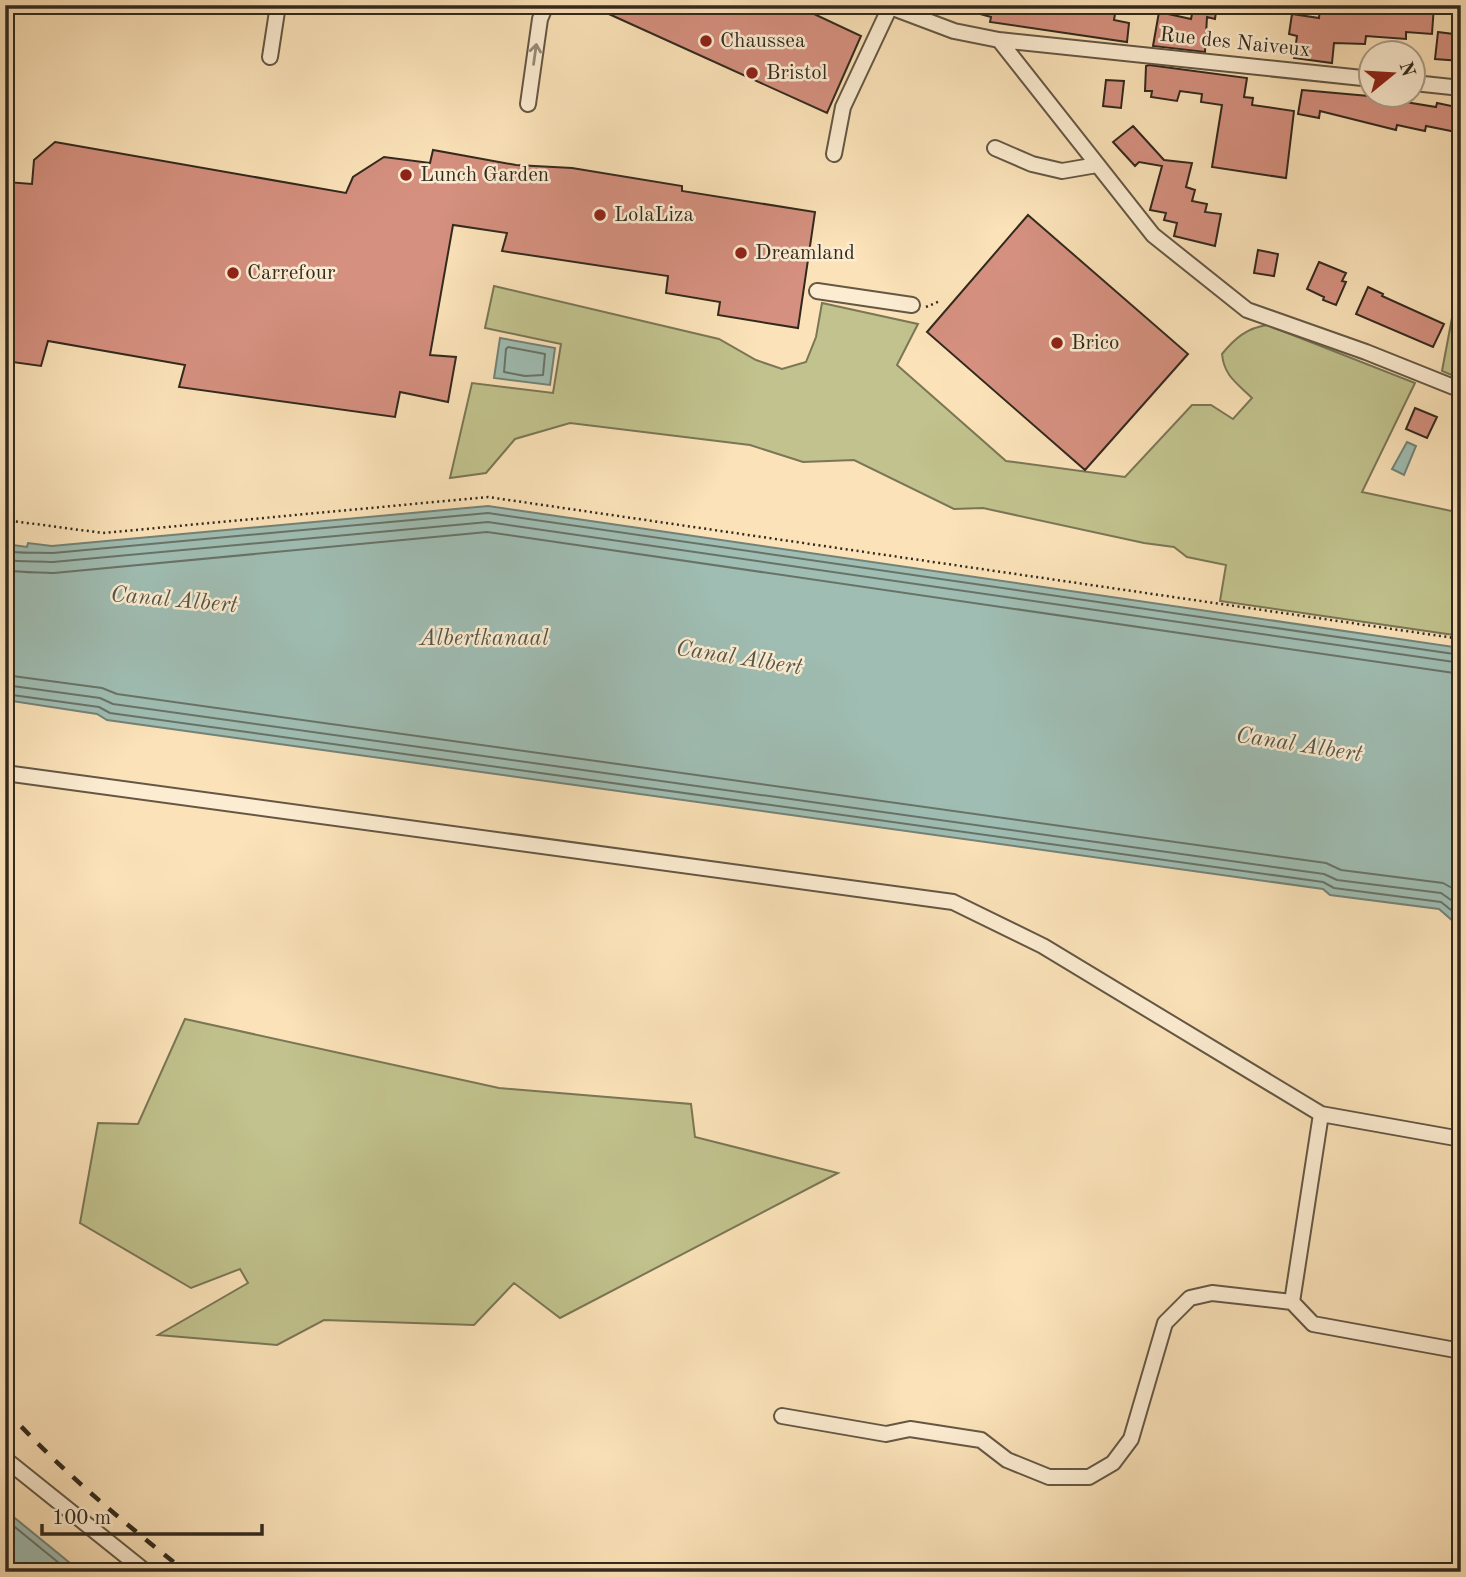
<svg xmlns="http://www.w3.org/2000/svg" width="1466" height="1577" viewBox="0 0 1466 1577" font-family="'Old Standard TT',serif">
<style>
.green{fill:#c1c28d;stroke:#7a7656;stroke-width:2}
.water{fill:#9fbdb3;stroke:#738277;stroke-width:2}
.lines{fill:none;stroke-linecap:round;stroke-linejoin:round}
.shore{stroke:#687368;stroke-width:2}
.building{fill:#d5907f;stroke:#32291e;stroke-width:2}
.minor-casing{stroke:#645744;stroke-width:18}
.path{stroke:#32291e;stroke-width:2.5;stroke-dasharray:2 3.5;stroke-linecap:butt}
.minor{stroke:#fcecd1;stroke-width:14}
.rail{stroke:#32291e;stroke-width:4.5;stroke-dasharray:12 12;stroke-linecap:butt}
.oneway{stroke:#978a78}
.poi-dot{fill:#8f2418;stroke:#fcecd1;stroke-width:2.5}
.labels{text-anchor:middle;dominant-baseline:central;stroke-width:5;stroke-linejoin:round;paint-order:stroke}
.poi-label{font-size:21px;fill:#32291e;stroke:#fcecd1;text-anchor:start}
.street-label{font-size:21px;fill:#32291e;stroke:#fcecd1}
.water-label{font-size:23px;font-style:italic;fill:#53554b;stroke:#fcecd1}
</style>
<rect width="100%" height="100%" fill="#fbe2b8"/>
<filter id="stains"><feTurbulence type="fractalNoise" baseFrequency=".00286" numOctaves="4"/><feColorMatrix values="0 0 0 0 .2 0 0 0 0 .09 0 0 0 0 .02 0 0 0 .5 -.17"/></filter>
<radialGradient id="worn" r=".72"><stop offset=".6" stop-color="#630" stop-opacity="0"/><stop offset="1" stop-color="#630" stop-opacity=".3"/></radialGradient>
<path class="green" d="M 1461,270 L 1461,379 L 1442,371 Z
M 494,286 L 719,339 L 756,360 L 782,369 L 806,362 L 816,337 L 822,303 L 918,324 L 897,365 L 1006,461 L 1125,477 L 1192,405 L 1211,405 L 1233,419 L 1252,398 C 1237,383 1224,376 1222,354 C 1235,338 1247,328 1267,325 L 1415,383 L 1362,492 L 1461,513 L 1461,636 L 1220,601 L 1226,565 L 1187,557 L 1174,547 L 1144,543 L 983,508 L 954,509 L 854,460 L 803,462 L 750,445 L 570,423 L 515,439 L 486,473 L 450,478 L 472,383 L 553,393 L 561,344 L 485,328 Z
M 185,1019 L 499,1088 L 691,1104 L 695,1137 L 838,1173 L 560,1318 L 514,1283 L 474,1325 L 324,1320 L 277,1345 L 158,1335 L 248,1283 L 240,1269 L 191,1288 L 80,1223 L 98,1123 L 138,1124 Z"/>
<path class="water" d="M 500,338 L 555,348 L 550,385 L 494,378 Z
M 1407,442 L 1416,446 L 1404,475 L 1392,469 Z
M 488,506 L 1461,648 L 1461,928 L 1439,909 L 1330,895 L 1323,889 L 107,720 L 97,714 L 5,700 L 5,544 L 27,547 L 28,543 L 52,546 Z
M 5,1510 L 81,1572 L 5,1572 Z"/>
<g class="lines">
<path class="shore" d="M 508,347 L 545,354 L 543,375 L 525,376 L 504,372 L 506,349 Z
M 5,551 C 22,554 36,552 53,553 L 488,513 L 1461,655
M 5,560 C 22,562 37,561 53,562 L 488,522 L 1461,663
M 5,570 C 22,573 38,572 54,573 L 487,532 L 1461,674
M 5,675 L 102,688 L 117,694 L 1326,863 L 1341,870 L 1443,883 L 1461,893
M 5,685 L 100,698 L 113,704 L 1324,874 L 1337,880 L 1441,893 L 1461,907
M 5,694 L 99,707 L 110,713 L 1323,882 L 1334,888 L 1441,902 L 1461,918
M 5,1519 L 70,1572"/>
</g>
<path class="building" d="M 589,5 L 795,5 L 861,36 L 827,113 Z
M 963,5 L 1097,5 L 1096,10 L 1115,14 L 1114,20 L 1129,23 L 1127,42 L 990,22 L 991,17 L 962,9 Z
M 1200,5 L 1217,5 L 1215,19 L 1207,17 L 1205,52 L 1153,46 L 1159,12 L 1191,19 L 1193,9 L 1200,10 Z
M 1344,5 L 1360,5 L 1360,9 L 1388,10 L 1388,5 L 1434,5 L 1432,34 L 1406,32 L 1406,39 L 1366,36 L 1365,44 L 1334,43 L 1332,63 L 1294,58 L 1297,36 L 1289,34 L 1292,14 L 1319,18 L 1320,7 L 1344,10 Z
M 1438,32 L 1461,35 L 1461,61 L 1435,59 Z
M 1149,65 L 1247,78 L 1244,97 L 1253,98 L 1252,105 L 1294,111 L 1286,178 L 1212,167 L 1222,105 L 1201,102 L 1202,94 L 1180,91 L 1177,101 L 1151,97 L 1152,91 L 1145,91 L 1146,66 Z
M 1106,80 L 1124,81 L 1121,108 L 1103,106 Z
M 1302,90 L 1369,96 L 1436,107 L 1437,103 L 1461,108 L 1461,133 L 1426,126 L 1425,131 L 1397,125 L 1396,130 L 1320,111 L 1319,118 L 1298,114 Z
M 1133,126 L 1164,160 L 1192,163 L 1186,187 L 1195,190 L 1192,201 L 1207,204 L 1205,212 L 1221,214 L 1215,246 L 1174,236 L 1177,223 L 1164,220 L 1166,213 L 1150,210 L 1162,166 L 1139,162 L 1135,166 L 1113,142 Z
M 55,142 L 346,193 L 353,177 L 384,157 L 430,163 L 433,150 L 516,165 L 572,168 L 682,186 L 682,191 L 815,212 L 798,328 L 718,315 L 720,302 L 666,293 L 668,276 L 502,251 L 507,233 L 453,225 L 430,355 L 456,357 L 448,402 L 400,392 L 395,417 L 179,387 L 185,365 L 48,341 L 41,366 L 5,361 L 9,336 L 5,335 L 5,198 L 7,182 L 32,184 L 34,160 Z
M 1028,215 L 1188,354 L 1085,470 L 927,332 Z
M 1258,250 L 1278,254 L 1274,276 L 1254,273 Z
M 1319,262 L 1346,273 L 1342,281 L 1346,282 L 1336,305 L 1323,300 L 1324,297 L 1307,289 Z
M 1368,287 L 1383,294 L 1382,296 L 1444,324 L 1433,347 L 1356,314 Z
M 1415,408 L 1437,417 L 1427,438 L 1406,429 Z"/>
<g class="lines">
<defs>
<path id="minor" d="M 885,5 L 954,31 L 999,40 L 1372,79
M 999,40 L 1153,235 L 1247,310 L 1366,352 L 1461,390
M 270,57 L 278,5
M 1414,83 L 1461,88
M 528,104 L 540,19 L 546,5
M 995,148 L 1032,164 L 1062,171 L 1097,165
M 834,154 L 843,107 L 890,7
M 817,291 L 912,305
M 5,773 L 953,902 L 1043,946 L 1321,1114 L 1461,1139
M 1292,1302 L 1313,1324 L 1461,1351
M 782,1416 L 886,1434 L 910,1429 L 981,1440 L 1007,1460 L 1049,1477 L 1089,1477 L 1113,1463 L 1131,1439 L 1165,1323 L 1190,1298 L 1212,1293 L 1292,1302 L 1321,1114
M 5,1459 L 146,1572"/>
</defs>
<use href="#minor" class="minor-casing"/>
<path class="path" d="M 926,307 L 940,301
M 5,520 L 103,533 L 488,497 L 1461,639"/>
<use href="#minor" class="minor"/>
<path class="rail" d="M 5,1409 C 60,1470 122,1521 186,1572"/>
</g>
<defs><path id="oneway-shaft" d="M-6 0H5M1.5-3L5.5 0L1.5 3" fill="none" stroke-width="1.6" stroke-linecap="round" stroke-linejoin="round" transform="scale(1.75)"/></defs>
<use class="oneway" href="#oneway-shaft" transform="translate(535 54) rotate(-82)"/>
<g class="poi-dot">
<circle cx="706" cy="41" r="7"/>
<circle cx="752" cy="73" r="7"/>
<circle cx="406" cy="175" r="7"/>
<circle cx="600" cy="215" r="7"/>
<circle cx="741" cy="253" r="7"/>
<circle cx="233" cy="273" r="7"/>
<circle cx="1057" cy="343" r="7"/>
</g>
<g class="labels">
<g class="poi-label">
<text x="720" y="41">Chaussea</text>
<text x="766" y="73">Bristol</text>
<text x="420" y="175">Lunch Garden</text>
<text x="614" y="215">LolaLiza</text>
<text x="755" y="253">Dreamland</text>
<text x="247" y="273">Carrefour</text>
<text x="1071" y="343">Brico</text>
</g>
<g class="street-label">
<text transform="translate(1235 43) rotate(6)">Rue des Naiveux</text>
</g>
<g class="water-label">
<text transform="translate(174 600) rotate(5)">Canal Albert</text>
<text x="484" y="638">Albertkanaal</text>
<text transform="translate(739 658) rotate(9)">Canal Albert</text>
<text transform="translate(1299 745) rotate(9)">Canal Albert</text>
</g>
</g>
<rect width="1466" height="1577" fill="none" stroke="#fbe2b8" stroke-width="28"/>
<rect x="7" y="7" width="1452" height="1563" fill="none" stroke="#32291e" stroke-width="3.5"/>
<rect x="14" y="14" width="1438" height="1549" fill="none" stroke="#32291e" stroke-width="2"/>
<g transform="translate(1392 74) rotate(72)"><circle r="33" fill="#fcecd1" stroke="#ab9e89" stroke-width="2"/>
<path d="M0-5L12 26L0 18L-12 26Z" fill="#8f2418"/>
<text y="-10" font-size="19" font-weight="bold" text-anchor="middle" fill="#32291e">N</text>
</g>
<path d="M42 1524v10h220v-10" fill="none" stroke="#32291e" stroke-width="3.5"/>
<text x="52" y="1524" font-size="21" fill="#32291e" stroke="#fcecd1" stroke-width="5" paint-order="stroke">100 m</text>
<rect width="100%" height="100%" filter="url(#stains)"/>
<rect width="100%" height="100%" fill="url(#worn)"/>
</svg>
